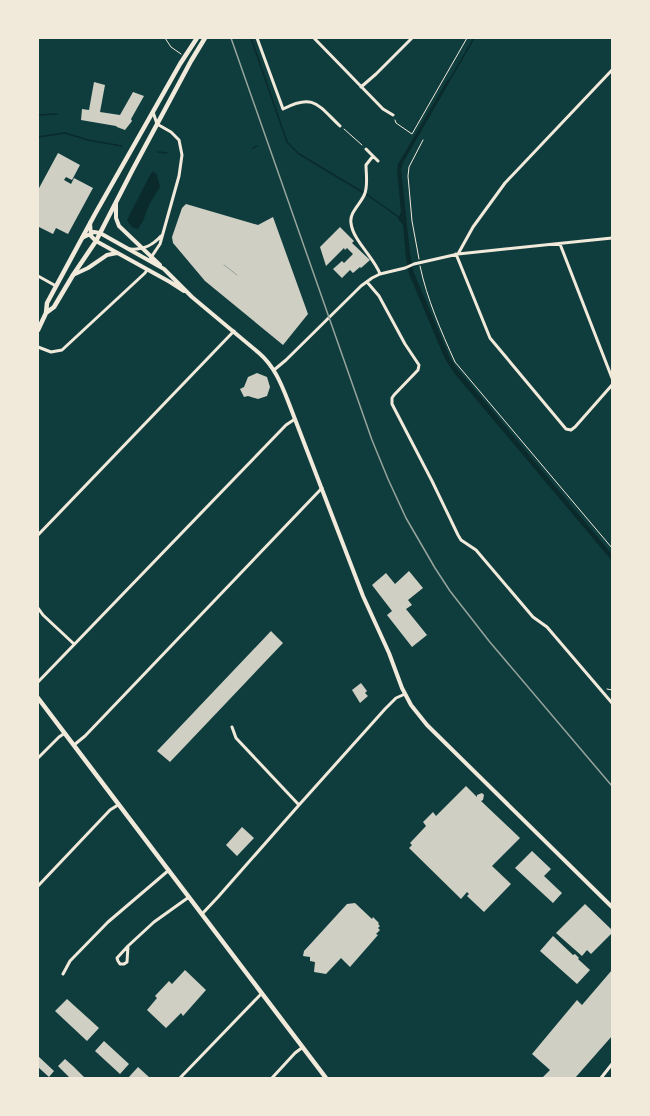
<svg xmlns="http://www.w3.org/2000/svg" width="650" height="1116" viewBox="0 0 650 1116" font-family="'Public Sans',sans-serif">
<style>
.water{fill:#0a2a2b}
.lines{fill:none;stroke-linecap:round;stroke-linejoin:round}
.stream{stroke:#0a2a2b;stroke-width:1.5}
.building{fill:#cfcfc3}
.path{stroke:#f1e9da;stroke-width:1}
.minor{stroke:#f1e9da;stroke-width:3}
.secondary{stroke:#f1e9da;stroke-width:4}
.primary{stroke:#f1e9da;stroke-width:4.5}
.tram{stroke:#97a49c;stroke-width:1}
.rail{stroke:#97a49c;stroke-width:1.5}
</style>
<rect width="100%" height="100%" fill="#0f3d3e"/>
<path class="water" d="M 448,79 L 450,81 L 404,161 L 401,169 L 410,253 L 414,273 L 450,358 L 455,366 L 612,554 L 612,561 L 454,373 L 445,359 L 409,274 L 406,259 L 403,225 L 398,219 L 401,212 L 397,170 L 398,164 Z
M 153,171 L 157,175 L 160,187 L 149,205 L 143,221 L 138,229 C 132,228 130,225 127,220 L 150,175 Z"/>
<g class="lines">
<path class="stream" d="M 251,38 L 287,142 L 299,154 L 369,196 L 400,218
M 449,81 L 474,38
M 38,115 L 57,114
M 38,137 L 65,133 L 88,140 L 122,146
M 253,148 L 257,146
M 158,152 L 167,153"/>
</g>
<path class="building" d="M 94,82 L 105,85 L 100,112 L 120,115 L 133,92 L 144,96 L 131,119 L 132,121 L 125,130 L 117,127 L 116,126 L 81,120 L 82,109 L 89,110 Z
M 58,153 L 80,165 L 72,180 L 66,177 L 64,180 L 71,184 L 74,178 L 93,188 L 68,234 L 56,228 L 53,234 L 39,227 L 38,229 L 38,190 Z
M 186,204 L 258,225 L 273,217 L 308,314 L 283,345 L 205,281 L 173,243 L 172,237 L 182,208 Z
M 340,227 L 354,241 L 352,243 L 370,260 L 361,268 L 360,267 L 353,273 L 350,270 L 342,278 L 333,269 L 342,261 L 344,263 L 353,254 L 347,248 L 345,250 L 344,248 L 326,266 L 320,247 Z
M 257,373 L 267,377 L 270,387 L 267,396 L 258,399 L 248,396 L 244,397 L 240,389 L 244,387 L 248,377 Z
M 409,571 L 423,588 L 408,600 L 412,605 L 406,609 L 427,635 L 412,647 L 387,615 L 392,611 L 372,585 L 386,573 L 395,584 Z
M 271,631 L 283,643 L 170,762 L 157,751 Z
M 361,683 L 367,691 L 365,693 L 368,696 L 360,703 L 352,690 Z
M 466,786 L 477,797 L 477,795 L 482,793 L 484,795 L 483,800 L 481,801 L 520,838 L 492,866 L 511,884 L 484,912 L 467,896 L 469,894 L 467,892 L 461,899 L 409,848 L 412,845 L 410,843 L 426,826 L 423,822 L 433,812 L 436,816 Z
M 242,827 L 254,838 L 237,856 L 226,845 Z
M 532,851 L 551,869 L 544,876 L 562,893 L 553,903 L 515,868 Z
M 355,903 L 372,919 L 373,917 L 379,923 L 378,924 L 380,926 L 378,928 L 380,930 L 376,934 L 378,935 L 350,967 L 341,958 L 326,974 L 314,972 L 315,962 L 310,961 L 310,957 L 303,956 L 304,951 L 347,904 Z
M 585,904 L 612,930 L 612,933 L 591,954 L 587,950 L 582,956 L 556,933 Z
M 553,936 L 573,955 L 575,954 L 579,958 L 578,959 L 590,970 L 577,984 L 540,951 Z
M 185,970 L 206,990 L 183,1016 L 181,1013 L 166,1028 L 147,1010 L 157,998 L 155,996 L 169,981 L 172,984 Z
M 612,970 L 612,1036 L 575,1078 L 542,1078 L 550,1070 L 532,1054 L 577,1000 L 582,1005 Z
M 67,999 L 99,1028 L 87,1041 L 55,1011 Z
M 104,1041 L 129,1064 L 120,1074 L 95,1051 Z
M 38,1056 L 54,1071 L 49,1077 L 38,1067 Z
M 65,1059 L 74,1067 L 85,1078 L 70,1078 L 58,1066 Z
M 138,1067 L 150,1078 L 128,1078 Z"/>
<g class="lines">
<path class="path" d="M 165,38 L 171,47 L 181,54
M 395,120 L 396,123 L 412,134 L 467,38
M 344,129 L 362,145
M 419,259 L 412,221 L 408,176 L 409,167 L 423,140
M 420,266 C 427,299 441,331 455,362 L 612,548
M 607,689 L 612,690"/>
<path class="minor" d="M 257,38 L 283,109 C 314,93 318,105 340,126
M 314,38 L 383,109 L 393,115
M 361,87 L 376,74 L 412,38
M 366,149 L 378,161
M 373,156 L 366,165 C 366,173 368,184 365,193 C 362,203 349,212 351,223 C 353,241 374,257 380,274
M 560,244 L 612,378
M 130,249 C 143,250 152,246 161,236
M 456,254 L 490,338 L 566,429 L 571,430 L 575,427 L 612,385
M 458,254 L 473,227 L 505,183 L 612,70
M 150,259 L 160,244 L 179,176 L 182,155 L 179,140 L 171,132 L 157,124 L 153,112
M 38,276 L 56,286
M 367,282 L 379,296 L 405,344 L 419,365 L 418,370 L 394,395 L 392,398 L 392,404 L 432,481 L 458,535 L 461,540 L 476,550 L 533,617 L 547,627 L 612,703
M 38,347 L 51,352 L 62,350 L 145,273 L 147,270
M 274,370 L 286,360 L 361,286 L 372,278 L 380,274 L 405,268 L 414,264 L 458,254 L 612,238
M 38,535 L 234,331
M 38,608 L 43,615 L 74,644
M 38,682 L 286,425 L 295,419
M 232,727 L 236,738 L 299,805
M 74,745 L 85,736 L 322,488
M 38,758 L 59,737 L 65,733
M 38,886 L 110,810 L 118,805
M 202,914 L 218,897 L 299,805 L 385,709 L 396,698 L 405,694
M 128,946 L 117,958 L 118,961 L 120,964 L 124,964 L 127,962 L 128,946 L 154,922 L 189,897
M 63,974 L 70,961 L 108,922 L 169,870
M 180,1078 L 262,993
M 272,1078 L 295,1053 L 303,1047
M 601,1078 L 612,1064"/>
<path class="secondary" d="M 116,202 L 116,218 L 119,226 L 160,265
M 90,223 L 91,236 L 96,241 L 170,282 L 184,291
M 82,238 L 94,232 L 100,233 L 164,269 L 192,297 L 259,353 C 274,366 281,383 288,401 L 363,596 L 389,653 L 402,688 L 411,705 L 427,725 L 612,907
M 73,275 L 88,268 L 107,255 L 117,253"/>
<path class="primary" d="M 46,313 L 54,307 L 73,275 L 96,241 L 133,169 L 191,61 L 205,38
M 38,330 L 46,313 L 47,303 L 95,214 L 180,64 L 197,38
M 38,698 L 326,1078"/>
<path class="tram" d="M 224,265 L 237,275"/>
<path class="rail" d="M 231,38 L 372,440 L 388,479 L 406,518 L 435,568 L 450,591 L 489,641 L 612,786"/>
</g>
<rect width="650" height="1116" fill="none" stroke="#f1e9da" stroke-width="78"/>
</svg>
